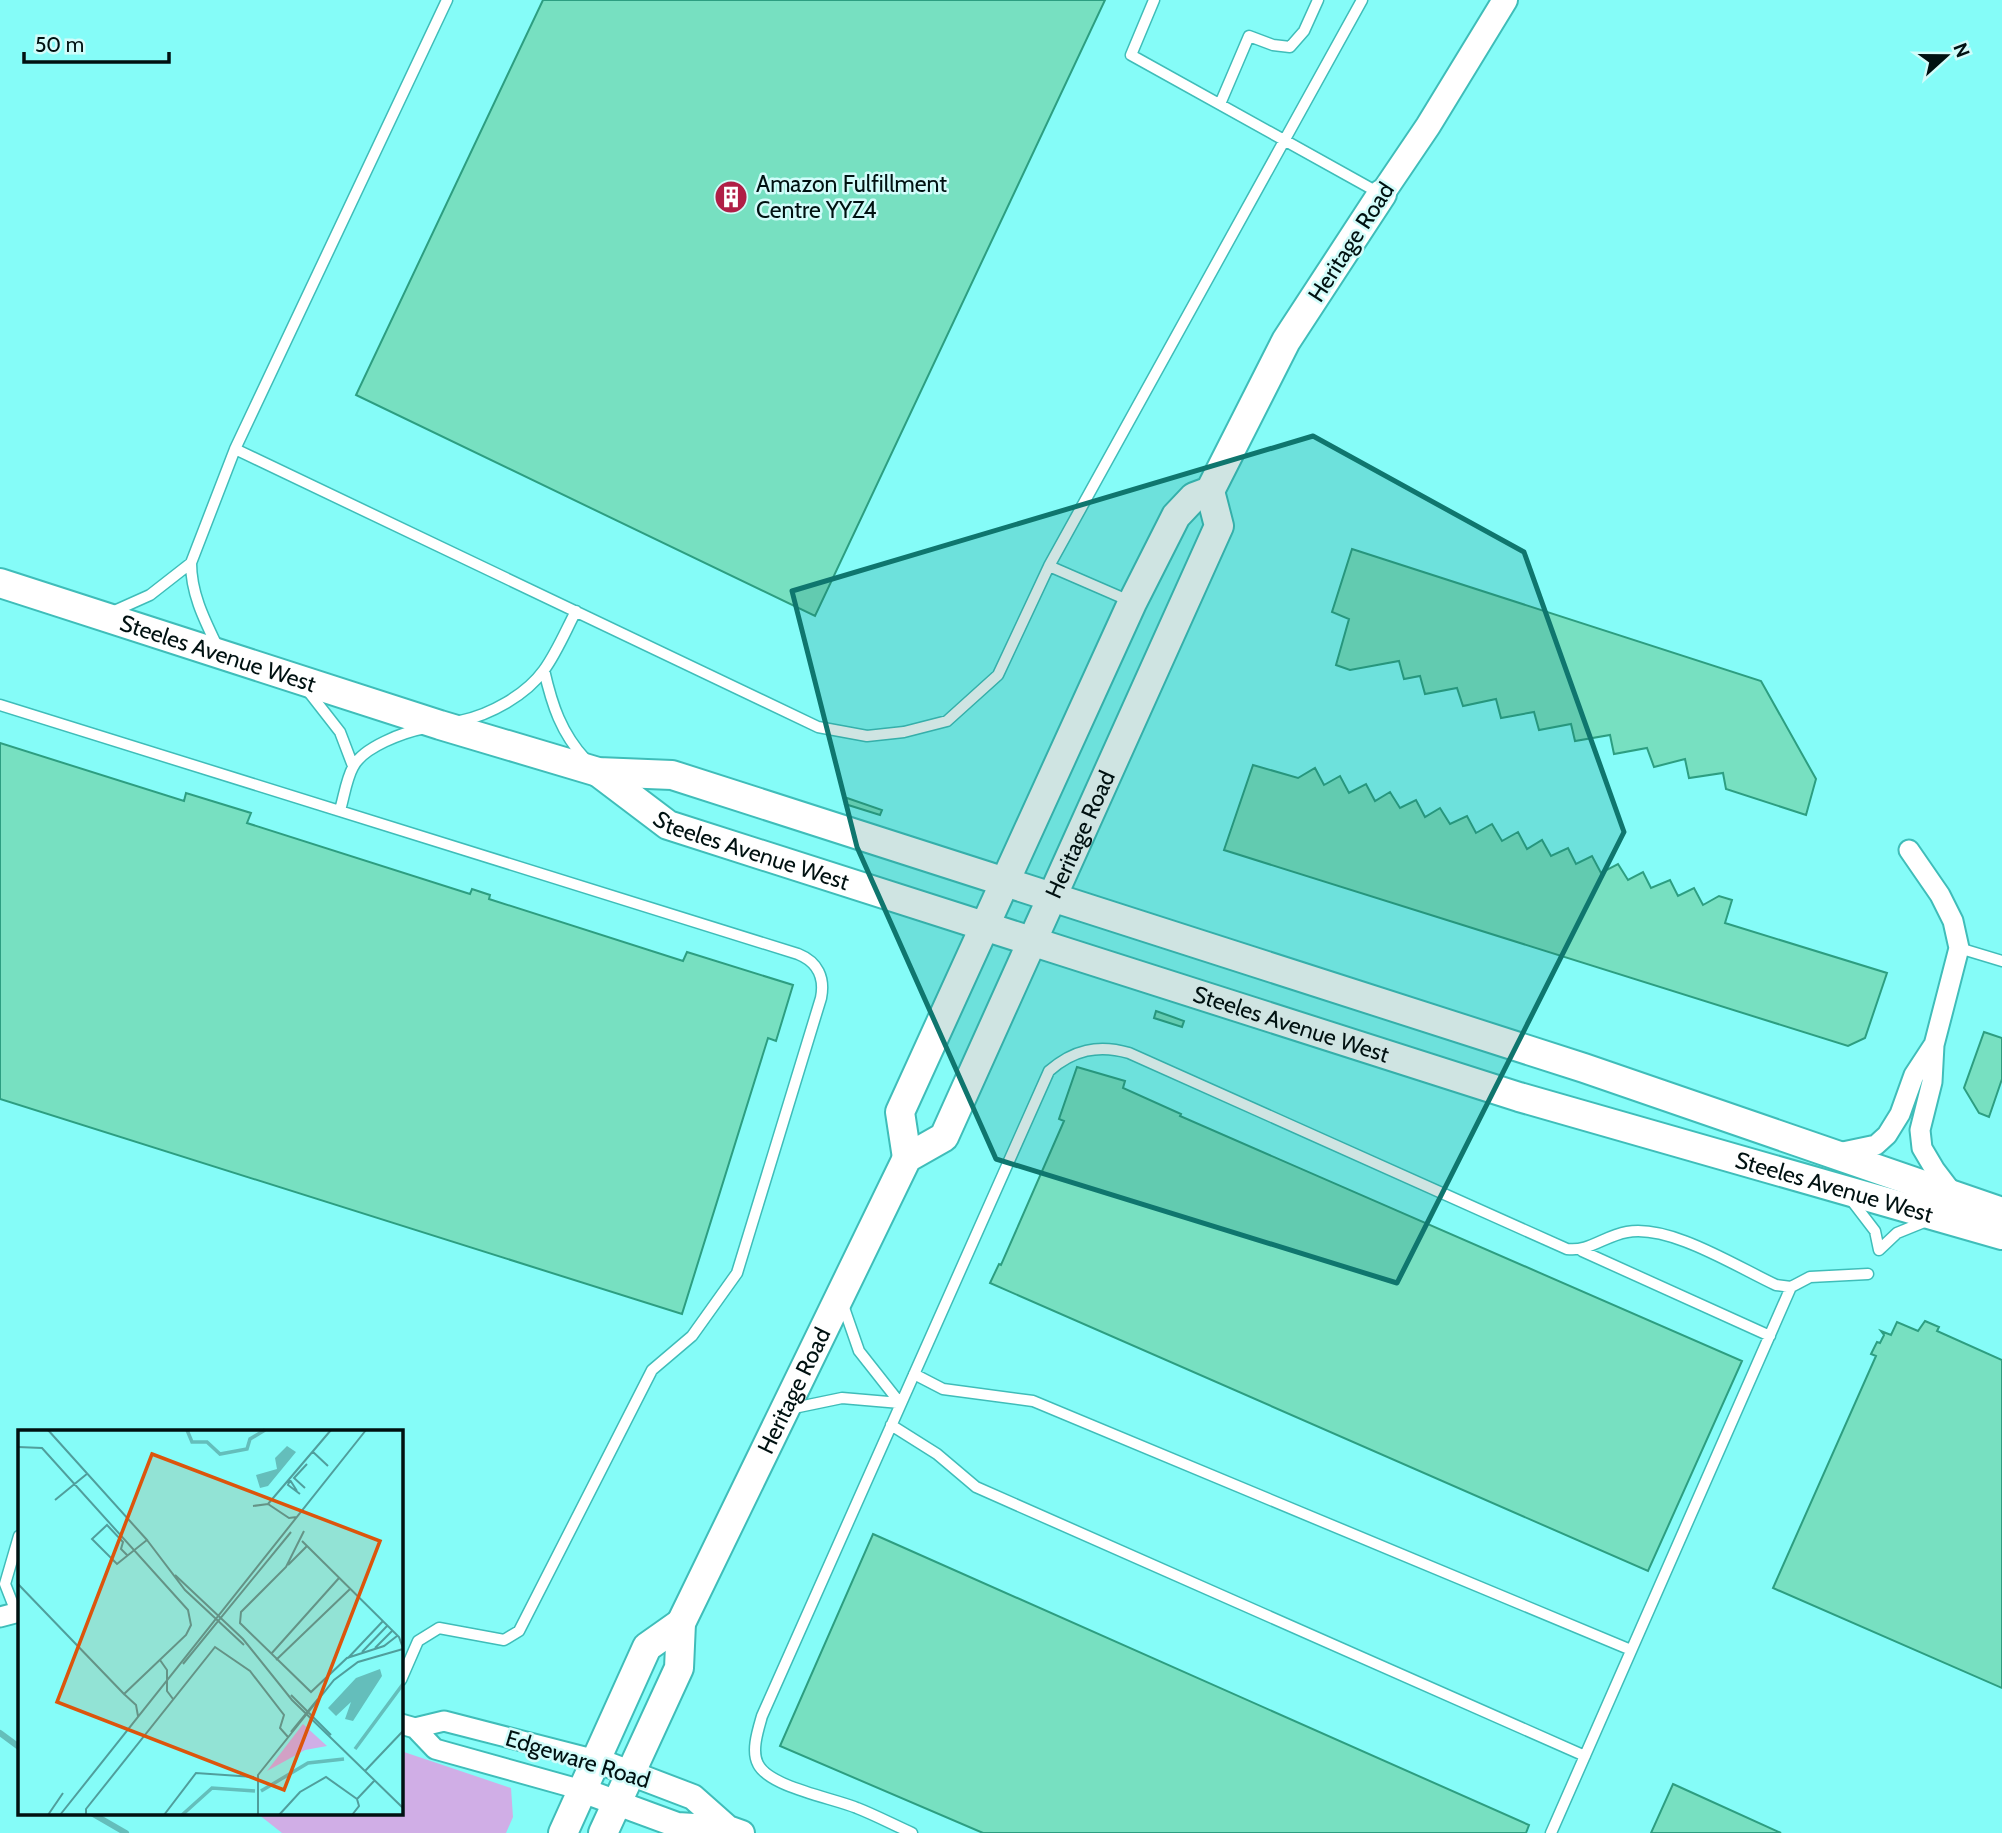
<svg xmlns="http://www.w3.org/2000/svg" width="2002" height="1833" viewBox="0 0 2002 1833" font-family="Cabin,sans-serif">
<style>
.green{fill:#d0aee6}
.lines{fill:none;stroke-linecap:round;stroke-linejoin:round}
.stream{stroke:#64bebb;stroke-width:6}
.building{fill:#77e0c1;stroke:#2d9e81;stroke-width:2}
.service-casing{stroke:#3fbdb9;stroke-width:13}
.minor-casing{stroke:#3fbdb9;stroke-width:23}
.tertiary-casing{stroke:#3fbdb9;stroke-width:28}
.secondary-casing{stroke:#3fbdb9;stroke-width:32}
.service{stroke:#fff;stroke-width:10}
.minor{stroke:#fff;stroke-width:19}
.tertiary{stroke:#fff;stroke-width:24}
.secondary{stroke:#fff;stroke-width:28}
.marked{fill:#0f766e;fill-opacity:0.2;stroke:#0f766e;stroke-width:5;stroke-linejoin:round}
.labels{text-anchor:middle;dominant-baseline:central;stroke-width:5;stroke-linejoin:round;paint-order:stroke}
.poi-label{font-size:23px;fill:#011;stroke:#d2fcfa;text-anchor:start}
.street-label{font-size:23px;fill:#011;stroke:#d2fcfa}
.inset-river{fill:none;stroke:#64bebb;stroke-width:3.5}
.inset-road{fill:none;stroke:#509e9c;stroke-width:2}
.view{fill:#dc550c;fill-opacity:0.15;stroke:#dc550c;stroke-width:3.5}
.inset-edge{fill:none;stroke:#011;stroke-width:3.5}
</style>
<rect width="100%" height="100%" fill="#85fcf8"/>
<path class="green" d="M 401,1751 L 511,1788 L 513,1817 L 506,1833 L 282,1833 L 258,1814 L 401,1814 Z"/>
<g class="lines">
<path class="stream" d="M 0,1733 L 19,1747
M 93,1814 L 126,1833"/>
</g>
<path class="building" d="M 543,0 L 1105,0 L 815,616 L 356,395 Z
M 1352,549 L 1761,681 L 1816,779 L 1806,815 L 1726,789 L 1723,773 L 1689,778 L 1685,759 L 1654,767 L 1647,748 L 1614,754 L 1610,735 L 1575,741 L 1571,724 L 1539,730 L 1534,712 L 1501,718 L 1496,699 L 1463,706 L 1457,688 L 1425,694 L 1420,676 L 1404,679 L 1399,661 L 1350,670 L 1336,665 L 1349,619 L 1332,612 Z
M 0,743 L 184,801 L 186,793 L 251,813 L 247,823 L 470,894 L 472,889 L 490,895 L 489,899 L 683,961 L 687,952 L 793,985 L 776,1041 L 768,1038 L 682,1314 L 0,1099 Z
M 1253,765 L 1298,778 L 1315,768 L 1324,785 L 1340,776 L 1349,793 L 1366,784 L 1375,801 L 1390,792 L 1400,808 L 1416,800 L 1425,817 L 1440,808 L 1450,824 L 1467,816 L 1476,833 L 1492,824 L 1502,841 L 1518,832 L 1527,849 L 1542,840 L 1551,856 L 1568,848 L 1576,864 L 1592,856 L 1601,873 L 1618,864 L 1628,880 L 1643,872 L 1651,888 L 1670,880 L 1678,896 L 1694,888 L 1703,905 L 1719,896 L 1732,900 L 1725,923 L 1887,973 L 1865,1038 L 1848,1046 L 1224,850 Z
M 847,798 L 882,810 L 880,815 L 845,804 Z
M 1156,1011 L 1184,1021 L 1182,1027 L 1154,1018 Z
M 1984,1032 L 2002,1038 L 2002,1079 L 1989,1117 L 1979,1113 L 1964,1088 Z
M 1077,1067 L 1125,1081 L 1123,1088 L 1181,1114 L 1180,1116 L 1742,1361 L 1648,1571 L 990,1283 L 999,1264 L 1001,1265 L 1064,1121 L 1059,1119 Z
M 1925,1321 L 1939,1327 L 1937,1331 L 2002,1360 L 2002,1688 L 1773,1588 L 1876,1356 L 1871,1354 L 1877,1342 L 1880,1343 L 1884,1335 L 1881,1331 L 1891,1335 L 1897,1322 L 1918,1331 Z
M 873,1534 L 1529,1825 L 1526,1833 L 983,1833 L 780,1746 Z
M 1673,1784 L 1781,1833 L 1651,1833 Z"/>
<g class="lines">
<defs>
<path id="service" d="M 447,0 L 235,449 L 818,727 L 867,736 L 904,732 L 947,721 L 998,675 L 1049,566 L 1362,0
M 1154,0 L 1131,55 L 1381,194
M 1220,104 L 1249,36 L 1273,45 L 1290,47 L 1304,31 L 1318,0
M 1049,566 L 1132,602
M 112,612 L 150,595 L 191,563
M 218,648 C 205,621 191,594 191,563 L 235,449
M 544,670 C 552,705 561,733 586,760
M 308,691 L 340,732 L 353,766
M 0,705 L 798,954 C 818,962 825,978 821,998 L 737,1273 L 692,1336 L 652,1370 L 519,1631 L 504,1640 L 439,1628 L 418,1641 L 401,1680
M 460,721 C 490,715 526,695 544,670 C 557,652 566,630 576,611
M 340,810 C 344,797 346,780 353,767 C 363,747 404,732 425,728
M 1959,948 L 2002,961
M 1852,1201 L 1875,1231 L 1879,1250
M 1879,1250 L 1897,1233 L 1929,1220
M 1582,1251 L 1770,1336
M 843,1305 L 859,1351 L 900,1403
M 914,1374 L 943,1389 L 1033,1401 L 1631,1650
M 789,1409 L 842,1398 L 900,1403
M 891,1425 L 937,1454 L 976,1487 L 1585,1756
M 16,1612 L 5,1584 L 19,1536
M 912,1833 C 894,1825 875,1815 857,1808 C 833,1798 769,1787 758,1764 C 751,1751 758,1730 762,1716 L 1049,1071 C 1073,1050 1098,1044 1129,1053 L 1567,1249 C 1589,1252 1604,1236 1627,1232 C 1670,1224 1737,1267 1776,1285 L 1791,1287 L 1810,1277 L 1868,1274
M 1551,1833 L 1791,1287"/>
<path id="minor" d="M 1909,850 L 1940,895 L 1953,921 L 1959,948 L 1934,1045 L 1932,1082 L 1920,1130 L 1922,1148 L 1935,1170 L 1954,1195
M 1838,1153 L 1876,1145 L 1887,1135 L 1900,1114 L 1914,1075 L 1933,1046
M 0,1617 L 19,1612
M 401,1724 L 415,1728 L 435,1749 L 582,1790
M 415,1728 L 444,1721 L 596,1760"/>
<path id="tertiary" d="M 1382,194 L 1428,126 L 1505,0
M 596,1760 L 693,1797 L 728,1828
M 582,1790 L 677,1825 L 728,1828 L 742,1833"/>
<g id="secondary">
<path id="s1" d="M 0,583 L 440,725 L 598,772 L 672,775 L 1584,1068 L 2002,1212"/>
<path id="s2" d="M 598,772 L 668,825 L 1519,1097 L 2002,1235"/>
<path d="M 907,1158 L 900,1112 L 1132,603 L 1176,516 L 1194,497 L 1210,491 L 1286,341 L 1382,194"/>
<path d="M 563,1833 L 647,1647 L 681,1623"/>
<path id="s3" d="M 603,1833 L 679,1668 L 681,1623 L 907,1158 L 944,1137 L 1219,526 L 1210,491"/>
</g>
</defs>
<use href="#service" class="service-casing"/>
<use href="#minor" class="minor-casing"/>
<use href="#tertiary" class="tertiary-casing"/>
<use href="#secondary" class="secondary-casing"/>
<use href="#service" class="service"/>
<use href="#minor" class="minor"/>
<use href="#tertiary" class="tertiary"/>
<use href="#secondary" class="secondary"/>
</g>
<path class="marked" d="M 1313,436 L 1524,552 L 1624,832 L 1397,1283 L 996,1159 L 857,847 L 792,591 Z"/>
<defs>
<symbol id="building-disc" viewBox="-11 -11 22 22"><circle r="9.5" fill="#b01e46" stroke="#d2fcfa"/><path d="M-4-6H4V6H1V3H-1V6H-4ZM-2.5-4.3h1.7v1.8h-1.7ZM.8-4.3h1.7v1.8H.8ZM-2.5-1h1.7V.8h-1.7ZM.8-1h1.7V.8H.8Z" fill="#fff"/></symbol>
</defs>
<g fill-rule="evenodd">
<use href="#building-disc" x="712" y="178" width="38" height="38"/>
</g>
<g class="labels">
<g class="poi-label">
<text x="756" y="184">Amazon Fulfillment<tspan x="756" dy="26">Centre YYZ4</tspan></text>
</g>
<g class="street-label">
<text transform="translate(1351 242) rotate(-57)">Heritage Road</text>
<text stroke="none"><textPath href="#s1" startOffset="229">Steeles Avenue West</textPath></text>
<text stroke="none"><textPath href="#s3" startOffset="1118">Heritage Road</textPath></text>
<text stroke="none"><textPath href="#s2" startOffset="175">Steeles Avenue West</textPath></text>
<text stroke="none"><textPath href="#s2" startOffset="742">Steeles Avenue West</textPath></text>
<text stroke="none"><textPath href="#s2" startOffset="1309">Steeles Avenue West</textPath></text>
<text stroke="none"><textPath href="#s3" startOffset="485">Heritage Road</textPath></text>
<text transform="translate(578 1759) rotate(17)">Edgeware Road</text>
</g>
</g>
<g transform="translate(18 1430)">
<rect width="385" height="385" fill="#85fcf8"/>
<path d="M 285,294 L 309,316 L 287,320 L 249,341 Z" fill="#d0aee6"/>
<path d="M 269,16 L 278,22 L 250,56 L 242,58 L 238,45 L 259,39 L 257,28 ZM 362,239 L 364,246 L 335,291 L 327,289 L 333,272 L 318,286 L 310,278 L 338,248 Z" fill="#64bebb"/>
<path class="inset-river" d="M 169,0 L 174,12 L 189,12 L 202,24 L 229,19 L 232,9 L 247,0M 337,319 L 385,254M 243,361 L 290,333 L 326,329M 164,385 L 194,358 L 237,361"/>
<path class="inset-road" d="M 30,0 L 129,110 L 99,134 L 74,109 L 89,95 L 105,112 L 103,119 L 110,126M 0,17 L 24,18 L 170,180 L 173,195 L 168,205 L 106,264 L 0,154M 294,21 L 310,36M 287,58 L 276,48 L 289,34M 279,61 L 272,50 L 270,55 L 282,64M 37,70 L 70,43M 250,74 L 313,0M 235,76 L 250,74 L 271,88 L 279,87M 286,101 L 268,137 L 223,182 L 222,193 L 293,262 L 329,228 L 366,216 L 379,206M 129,110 L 167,160 L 226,215M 284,111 L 381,207 L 385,218M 270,135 L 289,116M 157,145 L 225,209 L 274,270 L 385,378M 357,218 L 374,201M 344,222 L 369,196M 253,224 L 321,148M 330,228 L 365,191M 142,230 L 149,240 L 149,261 L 155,269M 258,230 L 332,159M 165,234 L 273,102M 106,264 L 118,275 L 120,286M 273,265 L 313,305M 273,302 L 300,269M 347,341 L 385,301M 30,385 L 45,363M 42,385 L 348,0M 68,385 L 68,379 L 197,217 L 232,241 L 266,285 L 262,298 L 270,307M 146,385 L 178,343 L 236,347M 240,385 L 240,345 L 316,250 L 340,232 L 385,219M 261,385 L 282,362 L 308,347 L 339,369M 334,385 L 341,376 L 339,369 L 357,350"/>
<path class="view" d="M 134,24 L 362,111 L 266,360 L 39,272 Z"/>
<rect width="385" height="385" class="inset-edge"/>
</g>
<g transform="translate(1946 56) rotate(69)" stroke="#d2fcfa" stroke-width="5" paint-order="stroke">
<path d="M0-5L12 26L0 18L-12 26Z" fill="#001111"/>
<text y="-10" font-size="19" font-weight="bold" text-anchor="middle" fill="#001111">N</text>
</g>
<path d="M24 52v10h145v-10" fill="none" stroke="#001111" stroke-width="3.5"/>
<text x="35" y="52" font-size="21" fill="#001111" stroke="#d2fcfa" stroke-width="5" paint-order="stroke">50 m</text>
</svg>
